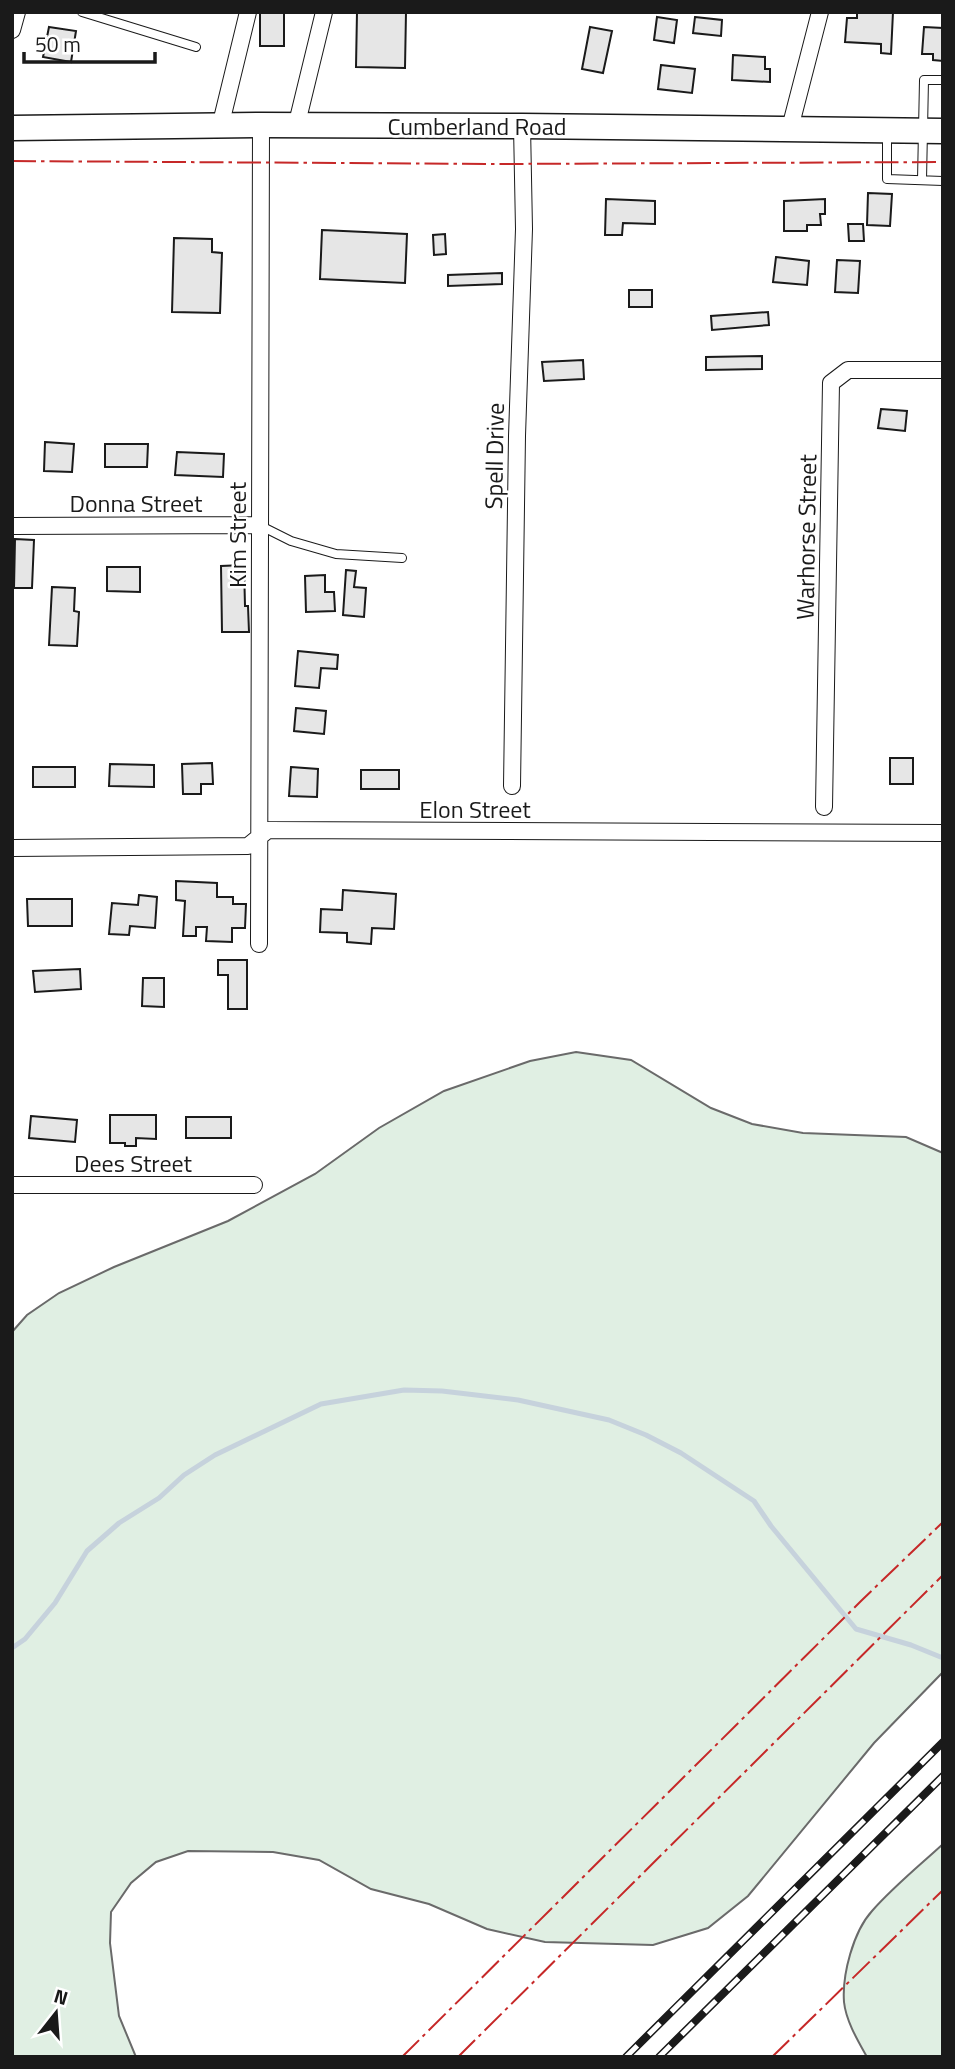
<svg xmlns="http://www.w3.org/2000/svg" width="955" height="2069" viewBox="0 0 955 2069" font-family="'Titillium Web',sans-serif">
<style>
.green{fill:#e0efe3;stroke:#6a6a6a;stroke-width:2}
.lines{fill:none;stroke-linecap:round;stroke-linejoin:round}
.stream{stroke:#c6d2dc;stroke-width:5}
.building{fill:#e6e6e6;stroke:#1a1a1a;stroke-width:2}
.service-casing{stroke:#1a1a1a;stroke-width:10}
.minor-casing{stroke:#1a1a1a;stroke-width:18}
.primary-casing{stroke:#1a1a1a;stroke-width:27}
.service{stroke:#fff;stroke-width:8}
.minor{stroke:#fff;stroke-width:16}
.primary{stroke:#fff;stroke-width:24}
.rail-casing{stroke:#1a1a1a;stroke-width:8}
.rail{stroke:#fff;stroke-width:5;stroke-dasharray:16;stroke-linecap:butt}
.power{stroke:#c62828;stroke-width:2;stroke-dasharray:24 5 3.5 5;stroke-linecap:butt}
.labels{text-anchor:middle;dominant-baseline:central;stroke-width:5;stroke-linejoin:round;paint-order:stroke}
.street-label{font-size:24px;fill:#1a1a1a;stroke:#fff}
</style>
<rect width="100%" height="100%" fill="#fff"/>
<path class="green" d="M 576,1052 L 631,1060 L 711,1108 L 752,1124 L 803,1133 L 906,1137 L 943,1153 L 943,1672 L 874,1743 L 748,1896 L 708,1928 L 653,1945 L 545,1942 L 487,1929 L 429,1904 L 371,1889 L 319,1860 L 273,1852 L 188,1851 L 156,1862 L 131,1883 L 111,1912 L 110,1943 L 119,2016 L 136,2057 L 12,2057 L 12,1332 L 27,1315 L 59,1293 L 114,1267 L 228,1221 L 315,1174 L 379,1128 L 444,1091 L 530,1061 Z
M 943,1844 L 943,2057 L 867,2057 C 858,2041 846,2021 844,2002 C 842,1975 853,1932 872,1911 C 893,1887 919,1866 943,1844 Z"/>
<g class="lines">
<path class="stream" d="M 12,1648 L 25,1639 L 55,1603 L 87,1551 L 119,1523 L 159,1498 L 184,1475 L 215,1455 L 321,1404 L 404,1390 L 442,1391 L 518,1400 L 609,1420 L 646,1435 L 681,1453 L 754,1501 L 771,1526 L 856,1629 L 911,1645 L 943,1658"/>
</g>
<path class="building" d="M 260,12 L 284,12 L 284,46 L 260,46 Z
M 357,12 L 406,12 L 405,68 L 356,67 Z
M 857,12 L 893,12 L 891,54 L 881,53 L 881,44 L 845,42 L 847,18 L 857,18 Z
M 657,17 L 677,20 L 674,43 L 654,40 Z
M 695,17 L 722,20 L 721,36 L 693,33 Z
M 49,27 L 76,31 L 71,62 L 43,57 Z
M 590,27 L 612,31 L 603,73 L 582,69 Z
M 924,27 L 943,28 L 943,61 L 933,60 L 933,54 L 922,54 Z
M 733,55 L 765,57 L 765,69 L 770,69 L 770,82 L 732,80 Z
M 661,65 L 695,69 L 692,93 L 658,89 Z
M 868,193 L 892,194 L 890,226 L 867,225 Z
M 606,199 L 655,201 L 655,224 L 623,223 L 622,235 L 605,235 Z
M 825,199 L 825,214 L 820,214 L 821,225 L 807,225 L 807,231 L 784,231 L 784,201 Z
M 848,224 L 863,224 L 864,241 L 849,241 Z
M 322,230 L 407,234 L 405,283 L 320,279 Z
M 445,234 L 446,254 L 434,255 L 433,235 Z
M 174,238 L 212,239 L 212,252 L 222,253 L 220,313 L 172,312 Z
M 776,257 L 809,261 L 807,285 L 773,282 Z
M 837,260 L 860,261 L 858,293 L 835,292 Z
M 502,273 L 502,284 L 448,286 L 448,275 Z
M 629,290 L 652,290 L 652,307 L 629,307 Z
M 768,312 L 769,325 L 712,330 L 711,316 Z
M 762,356 L 762,369 L 706,370 L 706,357 Z
M 583,360 L 584,379 L 544,381 L 542,362 Z
M 881,409 L 907,411 L 905,431 L 878,428 Z
M 45,442 L 74,444 L 72,472 L 44,471 Z
M 105,444 L 148,444 L 147,467 L 105,467 Z
M 177,452 L 224,454 L 223,477 L 175,475 Z
M 15,539 L 34,540 L 32,588 L 14,588 Z
M 244,565 L 245,606 L 248,606 L 249,632 L 222,632 L 221,566 Z
M 107,567 L 140,567 L 140,592 L 107,591 Z
M 346,570 L 356,571 L 354,587 L 366,588 L 364,617 L 343,615 Z
M 325,575 L 325,592 L 334,592 L 335,611 L 306,612 L 305,576 Z
M 52,587 L 75,588 L 74,611 L 79,612 L 77,646 L 49,645 Z
M 298,651 L 338,655 L 337,669 L 321,668 L 319,688 L 295,686 Z
M 296,708 L 326,711 L 324,734 L 294,731 Z
M 890,758 L 913,758 L 913,784 L 890,784 Z
M 212,763 L 213,784 L 201,784 L 201,794 L 183,794 L 182,764 Z
M 110,764 L 154,765 L 154,787 L 109,786 Z
M 33,767 L 75,767 L 75,787 L 33,787 Z
M 291,767 L 318,769 L 317,797 L 289,796 Z
M 361,770 L 399,770 L 399,789 L 361,789 Z
M 176,881 L 217,883 L 217,897 L 233,897 L 233,904 L 246,904 L 245,928 L 232,928 L 232,942 L 206,941 L 207,927 L 196,927 L 196,936 L 183,936 L 185,901 L 176,900 Z
M 343,890 L 396,894 L 394,929 L 372,928 L 371,944 L 347,942 L 347,933 L 320,932 L 321,909 L 342,910 Z
M 139,895 L 157,897 L 155,928 L 130,926 L 129,935 L 109,934 L 112,903 L 138,905 Z
M 27,899 L 72,899 L 72,926 L 28,926 Z
M 218,960 L 247,960 L 247,1009 L 228,1009 L 228,975 L 218,975 Z
M 80,969 L 81,989 L 35,992 L 33,971 Z
M 143,978 L 164,978 L 164,1007 L 142,1006 Z
M 110,1115 L 156,1115 L 156,1139 L 136,1138 L 136,1146 L 125,1146 L 125,1143 L 110,1143 Z
M 31,1116 L 77,1120 L 75,1142 L 29,1138 Z
M 186,1117 L 231,1117 L 231,1138 L 186,1138 Z"/>
<g class="lines">
<defs>
<path id="service" d="M 82,12 L 196,47
M 887,133 L 887,179 L 943,181
M 922,180 L 924,80 L 943,80
M 259,525 L 291,541 L 336,554 L 402,558"/>
<path id="minor" d="M 12,30 L 17,12
M 220,127 L 248,12
M 296,127 L 324,12
M 790,128 L 820,12
M 12,526 L 259,525
M 512,786 L 517,436 L 524,229 L 522,126
M 824,807 L 831,383 L 848,370 L 943,370
M 12,848 L 248,846 L 268,830 L 943,833
M 259,944 L 261,125
M 12,1185 L 254,1185"/>
<path id="primary" d="M 12,128 L 261,125 L 522,126 L 943,131"/>
</defs>
<use href="#service" class="service-casing"/>
<use href="#minor" class="minor-casing"/>
<use href="#primary" class="primary-casing"/>
<use href="#service" class="service"/>
<use href="#minor" class="minor"/>
<use href="#primary" class="primary"/>
<defs>
<path id="rail" d="M 626,2057 L 943,1742
M 659,2057 L 943,1776"/>
</defs>
<use href="#rail" class="rail-casing"/>
<use href="#rail" class="rail"/>
<path class="power" d="M 12,161 L 497,164 L 943,162
M 402,2057 L 861,1601 L 943,1522
M 458,2057 L 943,1575
M 772,2057 L 943,1890"/>
</g>
<g class="labels">
<g class="street-label">
<text x="477" y="126">Cumberland Road</text>
<text transform="translate(494 456) rotate(-89)">Spell Drive</text>
<text x="136" y="503">Donna Street</text>
<text transform="translate(237 535) rotate(-90)">Kim Street</text>
<text transform="translate(806 537) rotate(-89)">Warhorse Street</text>
<text x="475" y="809">Elon Street</text>
<text x="133" y="1163">Dees Street</text>
</g>
</g>
<rect width="955" height="2069" fill="none" stroke="#1a1a1a" stroke-width="28"/>
<g transform="translate(56 2013) rotate(17)" stroke="#ffffff" stroke-width="5" paint-order="stroke">
<path d="M0-5L12 26L0 18L-12 26Z" fill="#1a1a1a"/>
<text y="-10" font-size="19" font-weight="bold" text-anchor="middle" fill="#1a1a1a">N</text>
</g>
<path d="M24 52v10h131v-10" fill="none" stroke="#1a1a1a" stroke-width="3.5"/>
<text x="35" y="52" font-size="21" fill="#1a1a1a" stroke="#ffffff" stroke-width="5" paint-order="stroke">50 m</text>
</svg>
